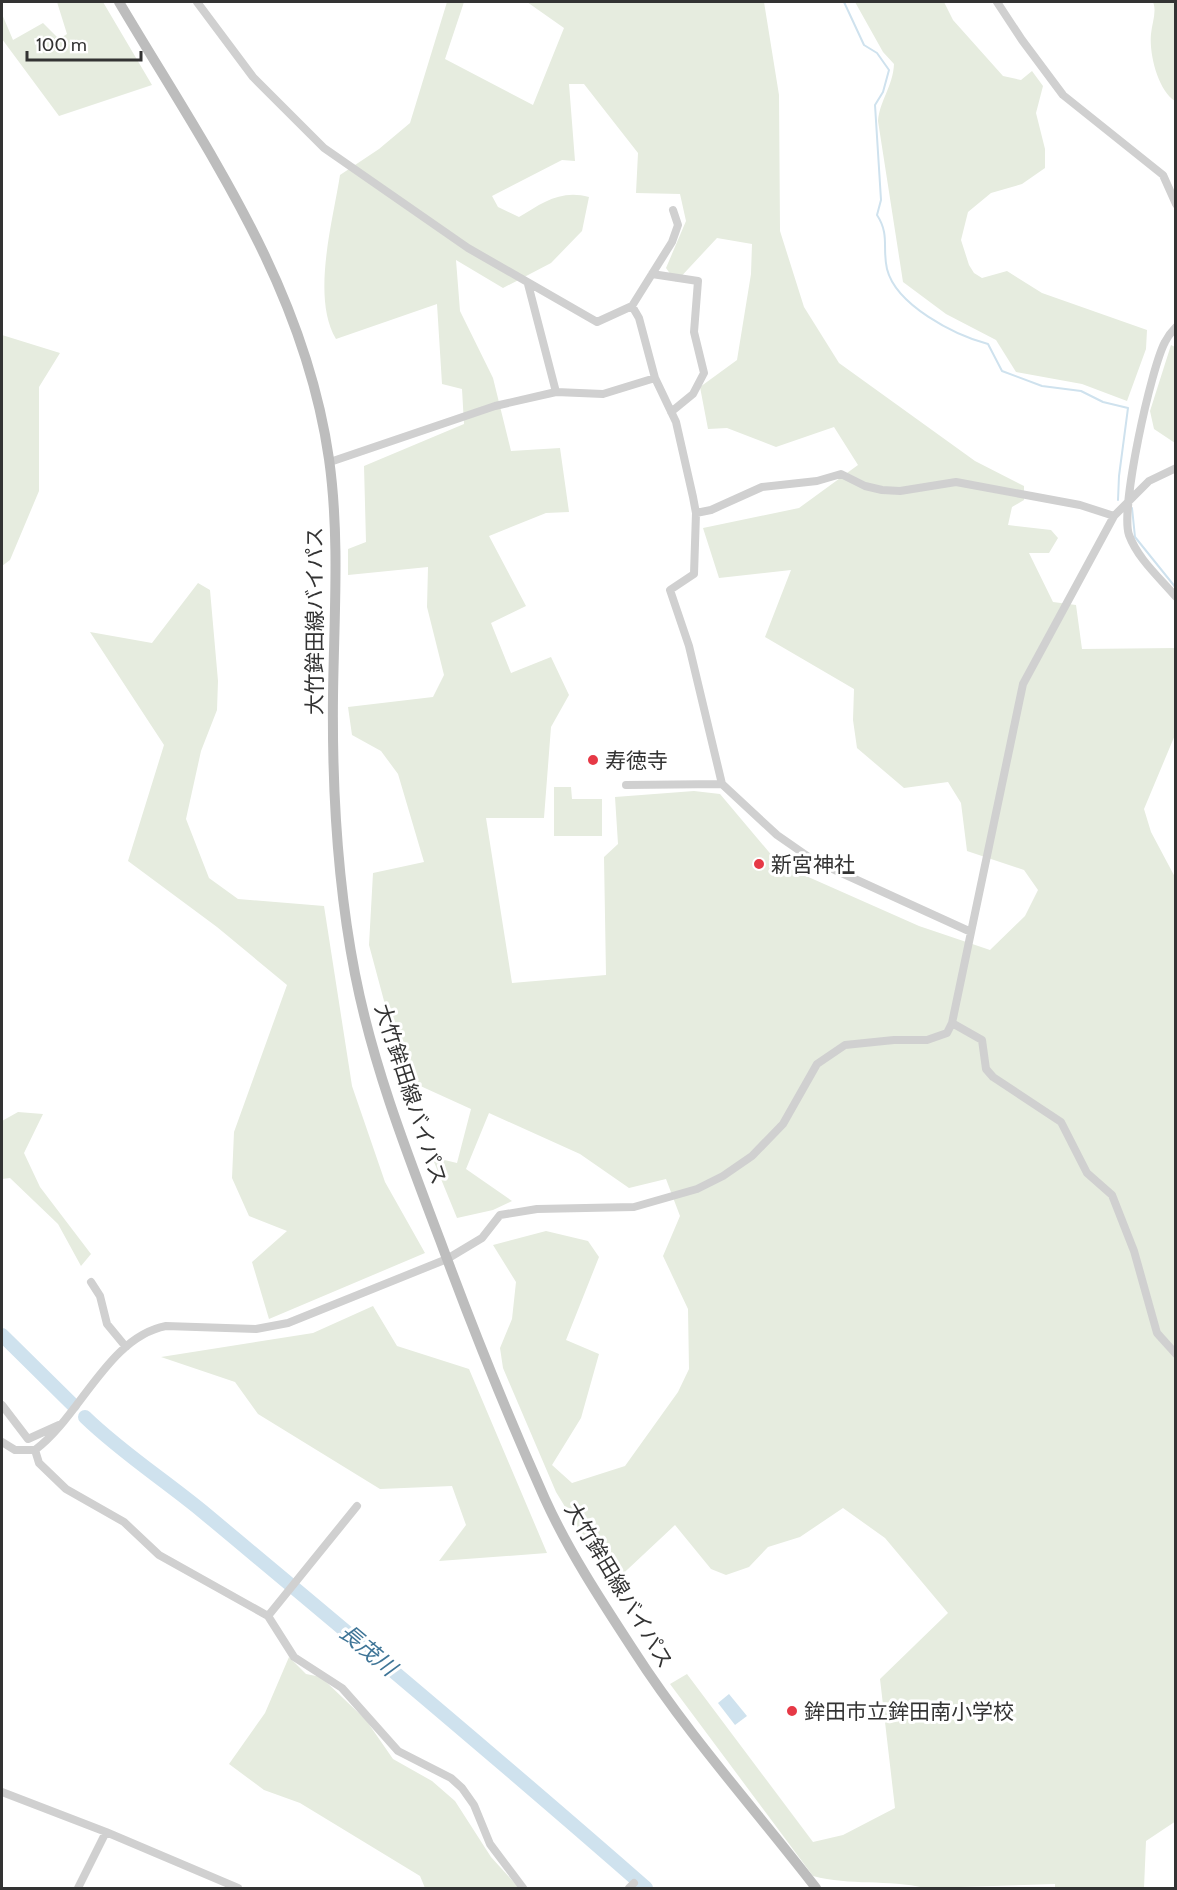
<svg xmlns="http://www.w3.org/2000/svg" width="1177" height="1890" viewBox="0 0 1177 1890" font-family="Cabin,'Noto Sans JP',sans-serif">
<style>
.green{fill:#e6ecdf;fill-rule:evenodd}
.water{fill:#cfe2ee}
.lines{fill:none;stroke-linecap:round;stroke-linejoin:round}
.stream{stroke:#cfe2ee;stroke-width:2}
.river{stroke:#cfe2ee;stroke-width:14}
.minor{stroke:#d0d0d0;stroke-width:8}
.secondary{stroke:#bdbdbd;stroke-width:10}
.poi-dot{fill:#e63946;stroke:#fff;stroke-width:2}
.labels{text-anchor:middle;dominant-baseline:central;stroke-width:6;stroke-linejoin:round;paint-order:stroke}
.street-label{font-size:21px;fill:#333;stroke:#fff}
.poi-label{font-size:21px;fill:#333;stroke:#fff;text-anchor:start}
.water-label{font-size:22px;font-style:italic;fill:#3f7597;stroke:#fff}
</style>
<rect width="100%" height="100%" fill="#fff"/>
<path class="green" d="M 57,2 L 103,2 L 152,85 L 59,116 L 2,39 L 2,14 L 13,40 L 43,23 L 59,39 L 67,34 Z
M 447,2 L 464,2 L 445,59 L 533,105 L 564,28 L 527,2 L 764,2 L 779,95 L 780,231 L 804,307 L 839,363 L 975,461 L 1024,486 L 1024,500 L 1012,507 L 1008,525 L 1051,530 L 1058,538 L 1049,553 L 1029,553 L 1053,602 L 1076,605 L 1082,649 L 1175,648 L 1175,735 L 1144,809 L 1151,832 L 1176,879 L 1176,1821 L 1146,1841 L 1144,1888 L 1055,1888 L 1055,1884 L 925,1888 C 888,1879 850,1886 813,1876 L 670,1684 L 687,1674 L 813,1842 L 843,1835 L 895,1808 L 880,1679 L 948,1613 L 885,1538 L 843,1508 L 800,1537 L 768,1547 L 749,1567 L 726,1575 L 711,1569 L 675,1525 L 612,1584 L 556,1492 L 503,1368 L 500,1348 L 512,1319 L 516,1282 L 493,1245 L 546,1231 L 588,1241 L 599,1257 L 566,1340 L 599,1354 L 581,1418 L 552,1465 L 572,1483 L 625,1466 L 678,1392 L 689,1369 L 688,1309 L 663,1256 L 680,1216 L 666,1179 L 629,1188 L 580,1154 L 489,1113 L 466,1169 L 512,1201 L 493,1210 L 457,1218 L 432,1157 L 457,1163 L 471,1109 L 405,1079 L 369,945 L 373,873 L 424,862 L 398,774 L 381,751 L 352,735 L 348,707 L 433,697 L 444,675 L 427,607 L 428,567 L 348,575 L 348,549 L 366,542 L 364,466 L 464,424 L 462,389 L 442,384 L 437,304 L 336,339 C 311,297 333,221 340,175 L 379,149 L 410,123 ZM 569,84 L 584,84 L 638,153 L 636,193 L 680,194 L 686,221 L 666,268 L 676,282 L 717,238 L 752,244 L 751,274 L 737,360 L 700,387 L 708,429 L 727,428 L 776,447 L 834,427 L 858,465 L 799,508 L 703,528 L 719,578 L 791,570 L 765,637 L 854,689 L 853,720 L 857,748 L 904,788 L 948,782 L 961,803 L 967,851 L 1024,870 L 1038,890 L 1025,916 L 990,950 L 919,926 L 779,864 L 720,794 L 694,791 L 615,797 L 618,844 L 604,857 L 606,975 L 512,983 L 486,818 L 544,818 L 551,727 L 569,695 L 551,657 L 511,673 L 491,623 L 526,606 L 489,536 L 546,513 L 569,512 L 560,448 L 511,451 L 493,378 L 460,311 L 456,260 L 503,288 L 551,263 L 582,231 L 589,197 C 561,189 542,203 519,217 L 498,207 L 492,196 L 562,160 L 575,161 Z
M 855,2 L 944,2 L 953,20 L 1003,76 L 1021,80 L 1032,71 L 1043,86 L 1036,113 L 1045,149 L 1045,168 L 1022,184 L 991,193 L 968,212 L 961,240 L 969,265 L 974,273 L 982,278 L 1007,271 L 1042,293 L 1147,330 L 1146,349 L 1127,401 L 1082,384 L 1016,372 L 996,340 L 946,314 L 903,282 L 878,121 C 880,100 893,86 894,64 L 883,52 Z
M 1153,2 L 1175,2 L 1175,101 C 1158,90 1149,54 1151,34 C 1152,23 1157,12 1153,2 Z
M 2,335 L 60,353 L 39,387 L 39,491 L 10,560 L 2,566 Z
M 1171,345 L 1175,347 L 1175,443 L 1154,429 L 1150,411 Z
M 198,583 L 210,590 L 218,681 L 217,710 L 201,751 L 186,819 L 209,878 L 238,899 L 324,906 L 352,1086 L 385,1182 L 425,1253 L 269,1319 L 252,1262 L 287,1231 L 249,1216 L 232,1178 L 234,1132 L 287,985 L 217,927 L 128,861 L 164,745 L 90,632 L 152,643 Z
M 554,787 L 571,787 L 572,799 L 602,799 L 602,836 L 554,836 Z
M 18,1112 L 43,1114 L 24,1153 L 40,1187 L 91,1254 L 81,1266 L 58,1224 L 10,1178 L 2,1179 L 2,1121 Z
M 373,1306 L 397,1346 L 469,1369 L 547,1553 L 439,1561 L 466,1525 L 452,1486 L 380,1489 L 258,1414 L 235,1382 L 161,1357 L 313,1333 Z
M 289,1657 L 306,1674 L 321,1677 L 366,1720 L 393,1759 L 432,1781 L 455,1801 L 491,1857 L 519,1888 L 425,1888 L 420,1876 L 300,1803 L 264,1790 L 229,1764 L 265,1713 Z"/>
<path class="water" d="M 729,1694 L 747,1716 L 735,1725 L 718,1703 Z"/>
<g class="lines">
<path class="stream" d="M 844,2 L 864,45 L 877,53 L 889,70 L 883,92 L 875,105 L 881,200 L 877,215 C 890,235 882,248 887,269 C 896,305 954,335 988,344 L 1002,371 L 1042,386 L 1081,391 L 1103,402 L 1128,408 L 1119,476 L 1118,500
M 1132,508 L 1135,537 L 1176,588"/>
<path class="river" d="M 2,1335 L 73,1405
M 85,1417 C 121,1452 163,1479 202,1511 C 351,1635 500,1760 646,1888"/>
<path class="minor" d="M 197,2 L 253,77 L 324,148 L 468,248 L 597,322 L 632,306 L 672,242 L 678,225 L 673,210
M 997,2 L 1022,40 L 1063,95 L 1163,175 L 1176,204
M 652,274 L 698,281 L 694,332 L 704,373 L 693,394 L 671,412
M 528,284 L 556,392
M 632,306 L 639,318 L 655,378 L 676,422 L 693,497 L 696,513 L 694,574 L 670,590 L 689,646 L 722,784 L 777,835 L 813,860 L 971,932
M 1176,327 C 1172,331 1168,336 1165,342 C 1151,368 1120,509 1129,535 C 1138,559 1159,577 1176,597
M 330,462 L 495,406 L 556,392 L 603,394 L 655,378
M 696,513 L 711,510 L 762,487 L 817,481 L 841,474 L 865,486 L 882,490 L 900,491 L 956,482 L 1080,505 L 1114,516
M 626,785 L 722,784
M 952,1023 L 982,1040 L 986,1069 L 993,1077 L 1061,1122 L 1087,1173 L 1112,1195 L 1134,1251 L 1157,1333 L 1176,1354
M 91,1282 L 100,1296 L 107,1324 L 126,1347
M 2,1405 L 28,1439 L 59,1425
M 2,1442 L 15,1450 L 35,1450 C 80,1417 108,1337 166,1326 L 256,1329 L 288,1323 L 447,1259 L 482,1238 L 500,1215 L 537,1209 L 634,1207 L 697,1189 L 723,1176 L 752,1156 L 783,1124 L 817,1064 L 845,1045 L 894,1040 L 927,1040 L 947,1033 L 952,1023 L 1023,684 L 1114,516 L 1149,481 L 1176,468
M 35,1450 L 39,1463 L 66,1489 L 124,1522 L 159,1555 L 268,1616 L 294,1657 L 342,1688 L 398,1751 L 451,1778 L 462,1788 L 474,1805 L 490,1844 L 523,1888
M 268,1616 L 357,1506
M 2,1792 L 106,1832 L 238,1888
M 78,1888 L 106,1832
M 629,1888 L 634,1883"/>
<path class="secondary" d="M 119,2 C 206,149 304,285 329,459 C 340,537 334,618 333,696 C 332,790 337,882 355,974 C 373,1066 407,1153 440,1240 C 472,1327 507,1414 545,1499 C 569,1552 602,1602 634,1651 C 688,1735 755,1809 816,1888"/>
</g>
<g class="poi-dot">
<circle cx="593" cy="760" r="6"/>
<circle cx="759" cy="864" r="6"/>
<circle cx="792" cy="1711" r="6"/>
</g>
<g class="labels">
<g class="street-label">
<text transform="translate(314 621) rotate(-90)">大竹鉾田線バイパス</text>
<text transform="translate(411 1094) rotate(72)">大竹鉾田線バイパス</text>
<text transform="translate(619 1585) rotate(59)">大竹鉾田線バイパス</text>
</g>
<g class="poi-label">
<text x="605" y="760">寿徳寺</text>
<text x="771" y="864">新宮神社</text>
<text x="804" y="1711">鉾田市立鉾田南小学校</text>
</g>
<g class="water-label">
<text transform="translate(368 1650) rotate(40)">長茂川</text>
</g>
</g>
<rect width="1177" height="1890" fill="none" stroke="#333333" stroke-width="6"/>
<path d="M27 51v9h114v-9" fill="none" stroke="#333333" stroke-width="3"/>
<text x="36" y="51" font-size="18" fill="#333333" stroke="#ffffff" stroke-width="4.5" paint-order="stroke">100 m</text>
</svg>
